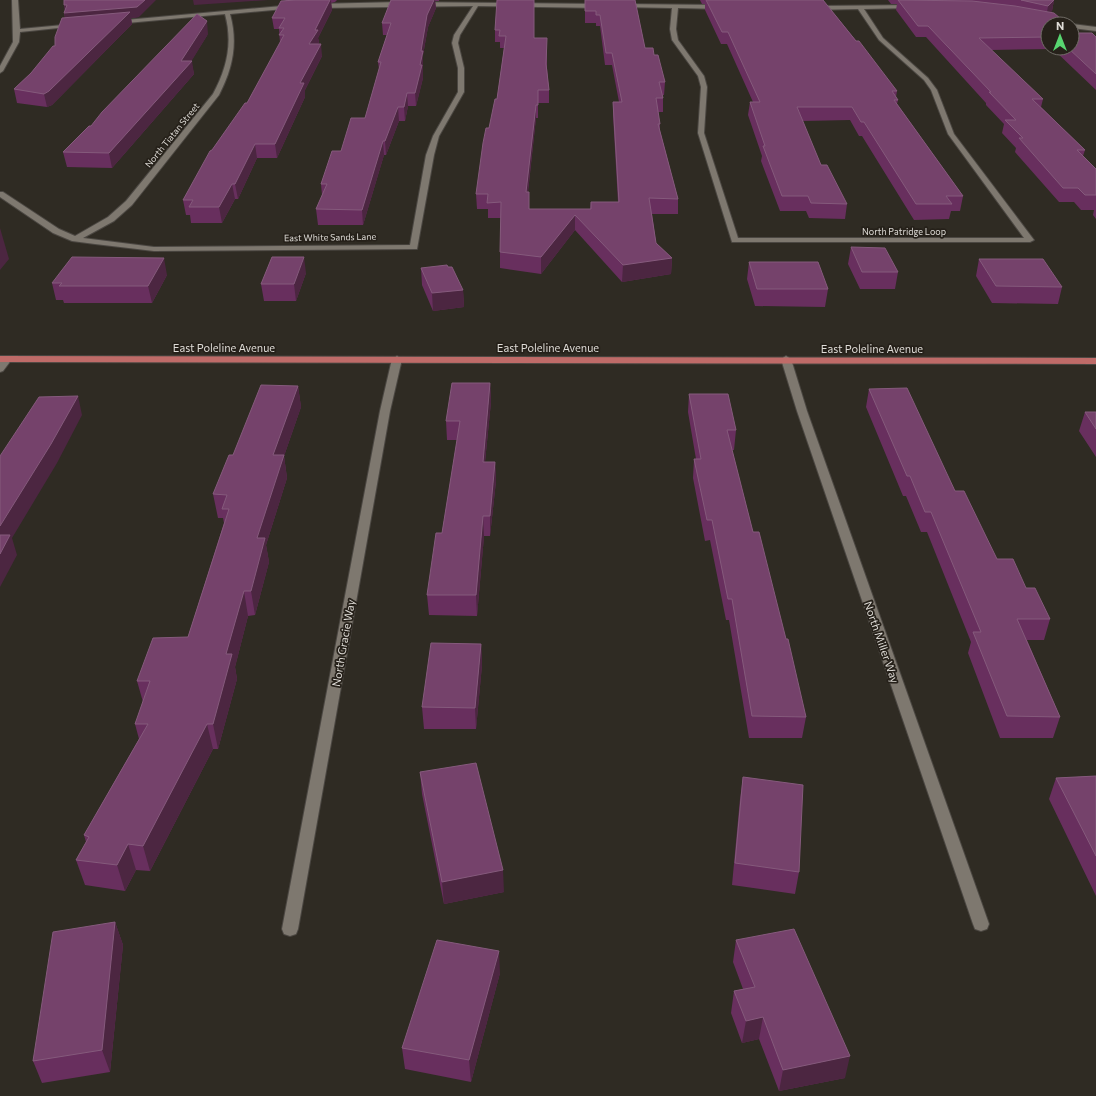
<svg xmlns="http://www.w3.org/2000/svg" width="1096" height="1096" viewBox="0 0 1096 1096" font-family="Commissioner,sans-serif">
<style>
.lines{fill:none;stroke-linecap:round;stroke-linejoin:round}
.minor-casing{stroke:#4b4742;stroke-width:2}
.major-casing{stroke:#4b4742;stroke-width:2}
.minor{fill:#7e786f;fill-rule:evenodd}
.major{fill:#bf6b68;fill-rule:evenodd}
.wall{fill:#682f5e}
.shaded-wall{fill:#4c2641}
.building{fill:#75426b;stroke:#855a7c}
.labels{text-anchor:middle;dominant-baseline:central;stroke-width:3.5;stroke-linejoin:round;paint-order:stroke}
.far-street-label{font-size:9px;fill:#dfdcd7;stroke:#26211a}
.street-label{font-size:11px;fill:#dfdcd7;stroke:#26211a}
</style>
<rect width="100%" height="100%" fill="#2f2b23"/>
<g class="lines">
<defs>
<path id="minor" d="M 12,0 L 18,0 L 20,29 L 74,24 L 77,26 L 20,32 L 19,42 L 3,71 L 0,73 L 0,66 L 13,42 Z
M 400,2 L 601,4 L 604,6 L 601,8 L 478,6 L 460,35 L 458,43 L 464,68 L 464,92 L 439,136 L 434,155 L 417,249 L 154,251 L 95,244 L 72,241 L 53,233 L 0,197 L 0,192 L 3,192 L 59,229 L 75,236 L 108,217 L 126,201 L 213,94 C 227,68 233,43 225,14 L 116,24 L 114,21 L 293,5 L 295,8 L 230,14 C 238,43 233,68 219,95 L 132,205 L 114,221 L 83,238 L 154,247 L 410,245 L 426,155 L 433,136 L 458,92 L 458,68 L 452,43 L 454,35 L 473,6 L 315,8 L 312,6 L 315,4 Z
M 621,4 L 721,5 L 724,7 L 721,9 L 678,8 L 676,29 L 678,40 L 704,76 L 707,87 L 704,133 L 738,238 L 1024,238 L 948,134 L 931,90 L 924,80 L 879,40 L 858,9 L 813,10 L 810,8 L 813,6 L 915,5 L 913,8 L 864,9 L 883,38 L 928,78 L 937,90 L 954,134 L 1034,240 L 1030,242 L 732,242 L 698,133 L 701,87 L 698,76 L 672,40 L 670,29 L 672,8 L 619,7 Z
M 1072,24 L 1096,27 L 1096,31 L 1072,28 Z
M 7,356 L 12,359 L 3,371 L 0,372 L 0,362 L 4,357 Z
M 397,356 L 402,359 L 390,411 L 298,929 L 296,934 L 290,936 L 284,934 L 282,929 L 380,411 L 392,359 Z
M 786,356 L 791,359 L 807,411 L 989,924 L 987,929 L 981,931 L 975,929 L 973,924 L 797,411 L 781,359 Z"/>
<path id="major" d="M 0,356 L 1096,358 L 1096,364 L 0,362 Z"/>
</defs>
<use href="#minor" class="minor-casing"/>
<use href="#major" class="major-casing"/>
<use href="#minor" class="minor"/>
<use href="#major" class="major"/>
</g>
<path class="wall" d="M 286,0 L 337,0 L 335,2 L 331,3 L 332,10 L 318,38 L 319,42 L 318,44 L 322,56 L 305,90 L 305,97 L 277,158 L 257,158 L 238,199 L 235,199 L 222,223 L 191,223 L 190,215 L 186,215 L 183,200 L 212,150 L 247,103 L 280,43 L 279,29 L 274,29 L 272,18 Z
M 391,0 L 439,0 L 439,1 L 435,1 L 436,8 L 428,27 L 423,55 L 423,78 L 416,106 L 408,106 L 405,121 L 399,121 L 386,155 L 384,155 L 363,225 L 318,225 L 316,209 L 322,195 L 321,184 L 341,151 L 365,118 L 379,69 L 378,62 L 387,35 L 383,35 L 382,23 Z
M 497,0 L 534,38 L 547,50 L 547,68 L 549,90 L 549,103 L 538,103 L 538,118 L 536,118 L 528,192 L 529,209 L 590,209 L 591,202 L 618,202 L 613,115 L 613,102 L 619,102 L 612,65 L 605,65 L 600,26 L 596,26 L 596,23 L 585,23 L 585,0 L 635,0 L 645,48 L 654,55 L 665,82 L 664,95 L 662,95 L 663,98 L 663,112 L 658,112 L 660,124 L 660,131 L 678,199 L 678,214 L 652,214 L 656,243 L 672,258 L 671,274 L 622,282 L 575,230 L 541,274 L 500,268 L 500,252 L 501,218 L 488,218 L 488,209 L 477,209 L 476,194 L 489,128 L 497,99 L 504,48 L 500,48 L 500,42 L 495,42 L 495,30 Z
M 700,0 L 823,0 L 897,91 L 896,97 L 898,100 L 897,104 L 963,196 L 960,211 L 951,211 L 949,219 L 914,220 L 862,136 L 859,136 L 850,120 L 802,121 L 821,165 L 847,204 L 845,219 L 809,218 L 806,211 L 780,211 L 761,161 L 762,156 L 748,115 L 750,102 L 753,102 L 727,44 L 721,44 L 705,10 L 705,4 L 702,4 Z
M 888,0 L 1054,0 L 1052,11 L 1050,12 L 1048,24 L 1048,48 L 1072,48 L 1077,33 L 1096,37 L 1096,90 L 1053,49 L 991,50 L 1043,99 L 1041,107 L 1085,150 L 1083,156 L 1096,169 L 1096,219 L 1093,215 L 1094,210 L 1081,210 L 1074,202 L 1059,202 L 1015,152 L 1016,148 L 1002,133 L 1004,124 L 986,105 L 986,103 L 926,37 L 916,37 L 896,10 L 897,4 L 891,4 Z
M 64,5 L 139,17 L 131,18 L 132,24 L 52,105 L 47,107 L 17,103 L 14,89 L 31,73 L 55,46 L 65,18 L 64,13 L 65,11 Z
M 208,34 L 191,61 L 194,74 L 112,168 L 67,167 L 63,152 L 91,126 Z
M 851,247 L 898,272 L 895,289 L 860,289 L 848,264 Z
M 979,259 L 1062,287 L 1058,304 L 992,303 L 976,276 Z
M 749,262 L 828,289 L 825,307 L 755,306 L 747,279 Z
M 421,268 L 463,290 L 464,307 L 433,311 L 422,285 Z
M 306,273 L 296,301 L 264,301 L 261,284 Z
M 167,275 L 152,303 L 64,303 L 63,300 L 56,300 L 52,283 Z
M 490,383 L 491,402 L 485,462 L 495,462 L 496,481 L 490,536 L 484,536 L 477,616 L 429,615 L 427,595 L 442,533 L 457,440 L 447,440 L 446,421 Z
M 298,386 L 301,407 L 284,456 L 287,478 L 266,545 L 269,562 L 255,615 L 248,616 L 235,667 L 237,679 L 218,749 L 213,749 L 150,871 L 136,870 L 125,891 L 85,885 L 76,860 L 86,842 L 84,835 L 139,739 L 135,724 L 143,702 L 137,681 L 188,637 L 224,523 L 223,518 L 218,518 L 213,494 L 233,455 Z
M 869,389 L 955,491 L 997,559 L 1026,588 L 1050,619 L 1044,640 L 1027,640 L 1060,717 L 1053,738 L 1000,738 L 968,653 L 971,642 L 927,532 L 921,532 L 906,496 L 903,496 L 866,407 Z
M 689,394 L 736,430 L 734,450 L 732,450 L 753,532 L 806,717 L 802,738 L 749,738 L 729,620 L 726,620 L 710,540 L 705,541 L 693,478 L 694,459 L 696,459 L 688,412 Z
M 1085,412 L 1096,412 L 1096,457 L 1079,431 Z
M 481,644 L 482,665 L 476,729 L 424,729 L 422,707 Z
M 420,772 L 504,892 L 444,904 L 422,794 Z
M 1096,776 L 1096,896 L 1049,799 L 1056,778 Z
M 743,777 L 799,872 L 795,894 L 732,885 L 740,799 Z
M 115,922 L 123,945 L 110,1072 L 42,1083 L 33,1061 Z
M 736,940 L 845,1078 L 779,1091 L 759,1039 L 742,1043 L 731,1013 L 734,991 L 743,989 L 733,962 Z
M 500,973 L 471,1082 L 405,1069 L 402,1048 Z"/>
<path class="shaded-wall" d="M 145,0 L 156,0 L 139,17 L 131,18 L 132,24 L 52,105 L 47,107 L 44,94 L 67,24 L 64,13 L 66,13 L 64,5 Z
M 193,0 L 268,0 L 194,5 Z
M 330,0 L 331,0 L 332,10 L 318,38 L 319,42 L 311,56 L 309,44 L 315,30 Z
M 434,0 L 435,0 L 436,8 L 428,27 L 423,55 L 423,78 L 416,106 L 415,93 L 420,65 L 421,51 L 427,15 Z
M 1054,0 L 1052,11 L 1046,18 L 1048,6 Z
M 207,21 L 208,34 L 191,62 L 192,61 L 194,74 L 112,168 L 109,153 L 181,61 Z
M 321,44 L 322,56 L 305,90 L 305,97 L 277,158 L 275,144 L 300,83 Z
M 407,93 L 408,106 L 405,121 L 404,107 Z
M 536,105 L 536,118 L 526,208 L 526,192 Z
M 398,107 L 399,121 L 386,155 L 385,141 Z
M 383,141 L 384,155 L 363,225 L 362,210 Z
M 255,144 L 257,158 L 238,199 L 235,184 Z
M 232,184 L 235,199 L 222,223 L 219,207 Z
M 575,215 L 575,230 L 541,274 L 541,257 Z
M 0,228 L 9,259 L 0,270 Z
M 304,257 L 306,273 L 296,301 L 294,284 Z
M 164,258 L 167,275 L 152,303 L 148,286 Z
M 672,258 L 671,274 L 622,282 L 623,265 Z
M 463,290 L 464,307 L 433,311 L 432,293 Z
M 490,383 L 491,402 L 483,481 L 483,462 Z
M 298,386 L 301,407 L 284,456 L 287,478 L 266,545 L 269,562 L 255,615 L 251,591 L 257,538 L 273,455 Z
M 78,396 L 82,415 L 57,463 L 12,538 L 17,555 L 0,587 L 0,526 Z
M 495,462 L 496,481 L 490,536 L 490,516 Z
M 483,516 L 484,536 L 477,616 L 476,595 Z
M 244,591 L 248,616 L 235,667 L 237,679 L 218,749 L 213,724 L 226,654 Z
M 481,644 L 482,665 L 476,729 L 475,708 Z
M 207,724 L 213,749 L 150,871 L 143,846 Z
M 128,844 L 136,870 L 125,891 L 117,865 Z
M 503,870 L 504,892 L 444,904 L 442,882 Z
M 115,922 L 123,945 L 110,1072 L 102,1050 Z
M 499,951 L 500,973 L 471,1082 L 469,1060 Z
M 763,1017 L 759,1039 L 742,1043 L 746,1021 Z
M 850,1056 L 845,1078 L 779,1091 L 783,1070 Z"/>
<path class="building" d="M 64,0 L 145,0 L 137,7 L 64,13 L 67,5 L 64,5 Z
M 296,0 L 330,0 L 315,30 L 318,30 L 309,44 L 321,44 L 300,83 L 304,83 L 275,144 L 255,144 L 235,184 L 232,184 L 219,207 L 189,207 L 193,200 L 183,200 L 210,151 L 212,150 L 245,103 L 247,103 L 284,35 L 279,35 L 284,28 L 279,28 L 285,18 L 272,18 L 281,1 Z
M 391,0 L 434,0 L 427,15 L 421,51 L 423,51 L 420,65 L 422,65 L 415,93 L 407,93 L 404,107 L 398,107 L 385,141 L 383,141 L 362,210 L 316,209 L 327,184 L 321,184 L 332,151 L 341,151 L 351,118 L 365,118 L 381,62 L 378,62 L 391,23 L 382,23 Z
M 497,0 L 534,0 L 534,38 L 547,38 L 546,64 L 549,90 L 538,90 L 538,105 L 536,105 L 526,192 L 529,192 L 529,209 L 591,209 L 591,202 L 619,202 L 613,102 L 622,102 L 612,53 L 606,53 L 600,15 L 596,15 L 596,11 L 585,11 L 585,0 L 635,0 L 645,48 L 653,48 L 654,55 L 658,55 L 665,82 L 659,82 L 663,98 L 656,98 L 660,124 L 658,124 L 678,199 L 649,198 L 656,243 L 672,258 L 623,265 L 575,215 L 541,257 L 500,252 L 501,202 L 487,203 L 488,194 L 476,194 L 483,143 L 486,128 L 489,128 L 495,99 L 497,99 L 506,36 L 499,36 L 500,30 L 495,30 Z
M 706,0 L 823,0 L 856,41 L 859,41 L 897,91 L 892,91 L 898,100 L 894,100 L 963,196 L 946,196 L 952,204 L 916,204 L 864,122 L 861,122 L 852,107 L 797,107 L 821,165 L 827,165 L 847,204 L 811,203 L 808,196 L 782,196 L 763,146 L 765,146 L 750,102 L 760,102 L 728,32 L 722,32 Z
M 898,0 L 972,1 L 1015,6 L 1054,13 L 1067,24 L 1048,24 L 1048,37 L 979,38 L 1043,99 L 1032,99 L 1085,150 L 1077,150 L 1096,169 L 1096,195 L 1085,195 L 1078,188 L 1063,188 L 1019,138 L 1023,138 L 1005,120 L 1016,120 L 989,92 L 991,92 L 928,26 L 918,26 Z
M 1021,0 L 1054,0 L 1048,6 Z
M 130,12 L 49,91 L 44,94 L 14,89 L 31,73 L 53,46 L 55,46 L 55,37 L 62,18 Z
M 197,14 L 207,21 L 181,61 L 192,61 L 109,153 L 63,152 L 89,126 L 91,126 L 102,112 Z
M 1072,28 L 1077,33 L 1092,33 L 1096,37 L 1096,74 L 1068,48 L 1072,48 Z
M 851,247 L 885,248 L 898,272 L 862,272 Z
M 72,257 L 164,258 L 148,286 L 59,286 L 62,283 L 52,283 Z
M 272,257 L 304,257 L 294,284 L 261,284 Z
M 979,259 L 1043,259 L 1062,287 L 996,286 Z
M 749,262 L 818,262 L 828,289 L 757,289 Z
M 447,265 L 448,267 L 452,267 L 463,290 L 432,293 L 421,268 Z
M 452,383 L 490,383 L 483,462 L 495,462 L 490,516 L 483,516 L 476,595 L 427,595 L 436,533 L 442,533 L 460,421 L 446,421 Z
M 261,385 L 298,386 L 273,455 L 284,455 L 257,538 L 265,538 L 251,591 L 244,591 L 226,654 L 232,654 L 213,724 L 207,724 L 143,846 L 128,844 L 117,865 L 76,860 L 89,837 L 84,835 L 148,724 L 135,724 L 150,681 L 137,681 L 153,638 L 188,637 L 229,509 L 222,509 L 227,495 L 213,494 L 229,455 L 233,455 Z
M 907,388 L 955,491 L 964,491 L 997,559 L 1013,559 L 1026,588 L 1035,588 L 1050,619 L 1017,619 L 1060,717 L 1007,716 L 973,632 L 981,632 L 931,512 L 925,512 L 910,476 L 907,476 L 869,389 Z
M 689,394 L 728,394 L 736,430 L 727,430 L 753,532 L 759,532 L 786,639 L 788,639 L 806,717 L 752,716 L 732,599 L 728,599 L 712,520 L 707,520 L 694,459 L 701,459 Z
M 78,396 L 51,444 L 0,526 L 0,456 L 39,397 Z
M 1085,412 L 1096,412 L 1096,429 Z
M 0,535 L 10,535 L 0,554 Z
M 431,643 L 481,644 L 475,708 L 422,707 Z
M 476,763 L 503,870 L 442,882 L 420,772 Z
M 1096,776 L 1096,856 L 1056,778 Z
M 743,777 L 803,785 L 799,872 L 735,863 Z
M 115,922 L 102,1050 L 33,1061 L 53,932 Z
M 794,929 L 850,1056 L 783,1070 L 763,1017 L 746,1021 L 734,991 L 755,987 L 736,940 Z
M 437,940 L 499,951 L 469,1060 L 402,1048 Z"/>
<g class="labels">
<g class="far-street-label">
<text transform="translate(172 135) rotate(-51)">North Tiatan Street</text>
<text x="904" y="231">North Patridge Loop</text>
<text transform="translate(330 237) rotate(-1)">East White Sands Lane</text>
</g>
<g class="street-label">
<text x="224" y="347">East Poleline Avenue</text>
<text x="548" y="347">East Poleline Avenue</text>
<text x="872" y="348">East Poleline Avenue</text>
<text transform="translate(882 642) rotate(71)">North Miller Way</text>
<text transform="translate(343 643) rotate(-80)">North Gracie Way</text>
</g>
</g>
<g transform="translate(1060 36)"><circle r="19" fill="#26211a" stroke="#706c66"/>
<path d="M0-3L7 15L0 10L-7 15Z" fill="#58d570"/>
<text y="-6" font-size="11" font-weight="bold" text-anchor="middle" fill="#dfdcd7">N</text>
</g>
</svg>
